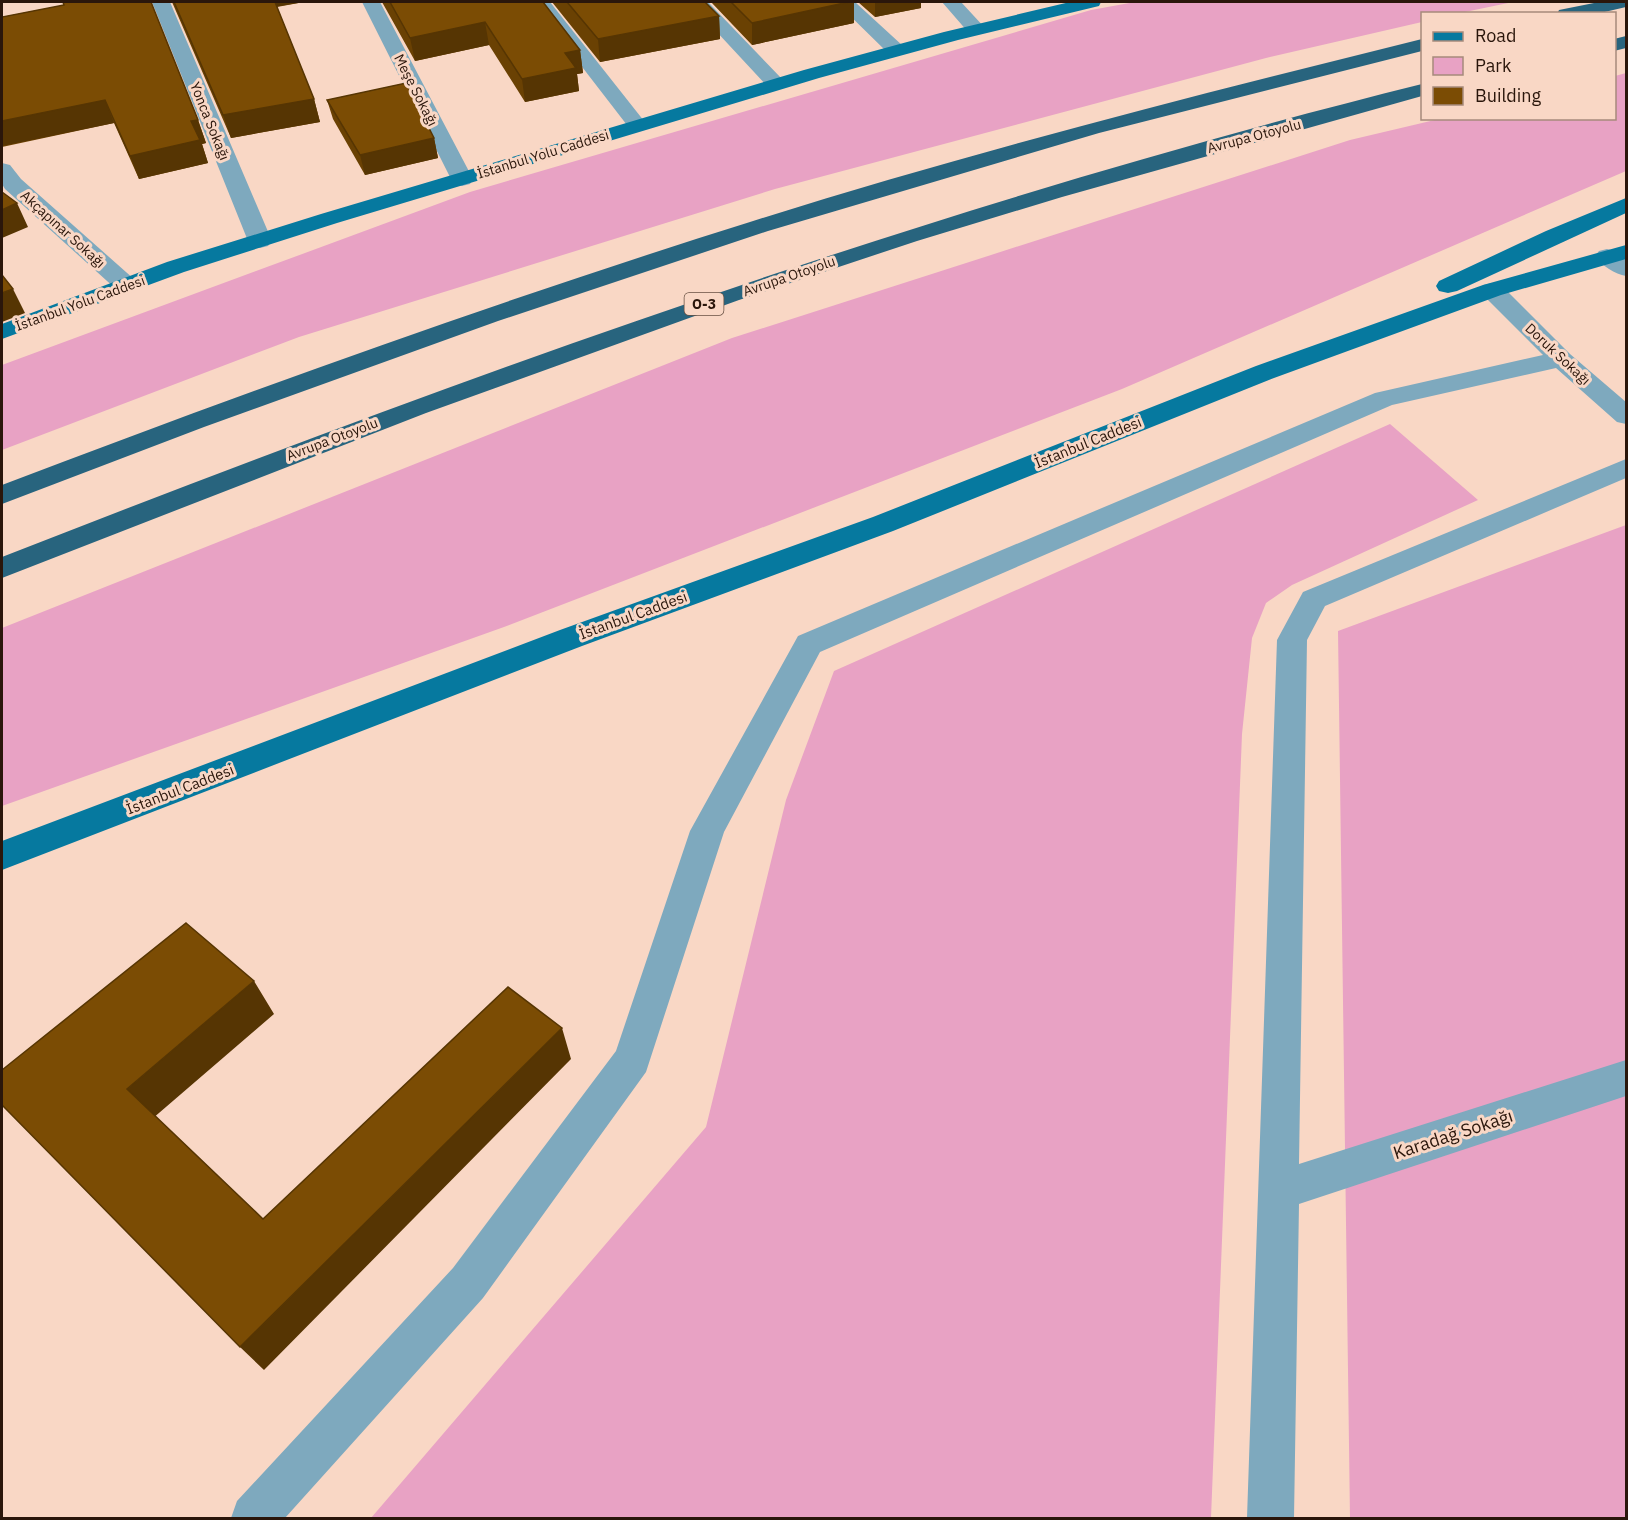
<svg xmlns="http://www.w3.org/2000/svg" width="1628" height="1520" viewBox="0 0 1628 1520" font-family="'IBM Plex Sans',sans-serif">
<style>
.green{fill:#e8a2c4}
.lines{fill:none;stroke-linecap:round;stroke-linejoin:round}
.minor{fill:#7ea9be;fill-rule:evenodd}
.major{fill:#06799f;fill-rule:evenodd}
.highway{fill:#28647e;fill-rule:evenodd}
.wall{fill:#6a4103}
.shaded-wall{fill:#563503}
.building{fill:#7b4c04;stroke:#563503;stroke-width:1.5}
.labels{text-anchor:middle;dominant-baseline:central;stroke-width:6;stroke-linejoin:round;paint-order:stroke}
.far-street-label{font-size:14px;fill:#2a160b;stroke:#f9d7c5}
.shield{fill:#f9d7c5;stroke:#685043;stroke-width:1.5}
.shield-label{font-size:14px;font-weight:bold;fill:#2a160b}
.street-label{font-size:15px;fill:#2a160b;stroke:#f9d7c5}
.near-street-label{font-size:18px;fill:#2a160b;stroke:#f9d7c5}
</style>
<rect width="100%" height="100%" fill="#f9d7c5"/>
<path class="green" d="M 1135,2 L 1513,2 L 1460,13 L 1422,14 L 1422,22 L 1266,58 L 775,189 L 299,337 L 2,450 L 2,365 L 470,192 L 1091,10 Z
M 1626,73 L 1626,171 L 1122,389 L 504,627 L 2,806 L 2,628 L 732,338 L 1350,140 L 1439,119 L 1614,118 L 1615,76 Z
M 1390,424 L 1478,500 L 1292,585 L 1266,603 L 1252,638 L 1242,734 L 1211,1518 L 371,1518 L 706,1127 L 786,800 L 834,671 Z
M 1626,525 L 1626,1518 L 1350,1518 L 1338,631 Z"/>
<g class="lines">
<path class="minor" d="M 152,2 L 170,2 L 272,241 L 268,246 L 260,248 L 252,246 L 248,241 Z
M 362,2 L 380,2 L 473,179 L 470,184 L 462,186 L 454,184 L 451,179 Z
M 532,2 L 550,2 L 644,121 L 648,125 L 644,129 L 637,131 L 630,129 Z
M 689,2 L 708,2 L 782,79 L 785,83 L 782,87 L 768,87 Z
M 836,2 L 855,2 L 903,46 L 906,50 L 903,54 L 889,54 Z
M 942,2 L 961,2 L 985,28 L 982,32 L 968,32 Z
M 2,163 L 10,165 L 21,179 L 135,280 L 138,285 L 135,290 L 126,292 L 117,290 L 5,189 L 2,184 Z
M 1607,249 L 1615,251 L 1626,259 L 1626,276 C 1615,274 1602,266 1595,256 L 1599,251 Z
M 1492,283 L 1501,285 L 1570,354 L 1626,402 L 1626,424 L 1617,422 L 1556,368 L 1392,405 L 820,652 L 724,832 L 646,1072 L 483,1298 L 285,1518 L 231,1518 L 237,1501 L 453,1268 L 616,1051 L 690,831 L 798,636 L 1375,393 L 1543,355 L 1483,295 L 1480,290 L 1483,285 Z
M 1626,459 L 1626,478 L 1325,606 L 1307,640 L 1299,1164 L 1626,1060 L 1626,1096 L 1299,1204 L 1294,1518 L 1247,1518 L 1277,640 L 1303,592 Z"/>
<path class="major" d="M 1070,2 L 1101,2 L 1099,6 L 958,40 L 819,78 L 337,223 L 184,272 L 2,339 L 2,324 L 167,262 L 321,214 L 804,70 L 944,32 Z
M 1626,198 L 1626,213 L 1457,291 L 1448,293 L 1439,291 L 1436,286 L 1439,281 L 1546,231 Z
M 1626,245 L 1626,259 L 1501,295 L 1274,378 L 893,531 L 582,646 L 2,870 L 2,841 L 560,630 L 873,517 L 1256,366 L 1483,285 Z"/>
<path class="highway" d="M 1599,2 L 1626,2 L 1626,7 L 1596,14 L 1557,14 L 1559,10 Z
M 1626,36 L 1626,48 L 1614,51 L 1614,39 Z
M 1422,39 L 1422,51 L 1099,133 L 768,231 L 498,321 L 204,427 L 2,504 L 2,485 C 249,391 498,301 750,222 C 971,152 1197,95 1422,39 Z
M 1422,84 L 1422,96 L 1062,197 L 917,241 L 739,300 L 426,413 L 2,578 L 2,557 C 467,375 936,205 1422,84 Z"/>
</g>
<path class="wall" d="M 172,2 L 304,2 L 277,7 L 314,99 L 320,122 L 231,138 Z
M 382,2 L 543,2 L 580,50 L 583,73 L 577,74 L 579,91 L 525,102 L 489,45 L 415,61 Z
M 552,2 L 705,2 L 719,16 L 720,39 L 600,62 Z
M 711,2 L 854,2 L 854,23 L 752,45 Z
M 858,2 L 921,2 L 921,8 L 875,17 Z
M 64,5 L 198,120 L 206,143 L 202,144 L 208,163 L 139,179 L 114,123 L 2,147 L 2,17 Z
M 327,100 L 434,138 L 438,158 L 365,175 L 333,119 Z"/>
<path class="shaded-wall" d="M 273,2 L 304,2 L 274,7 Z
M 849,2 L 854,2 L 854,23 L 752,45 L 752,23 Z
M 875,2 L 921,2 L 921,8 L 875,17 Z
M 719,16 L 720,39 L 600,62 L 598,39 Z
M 485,22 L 489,45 L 415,61 L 410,38 Z
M 580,50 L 583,73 L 577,74 L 579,91 L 525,102 L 522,79 L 565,53 Z
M 314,99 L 320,122 L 231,138 L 223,115 Z
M 105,100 L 114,123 L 2,146 L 2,121 Z
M 198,120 L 206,143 L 202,144 L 208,163 L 139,179 L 130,156 L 191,121 Z
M 434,138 L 438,158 L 365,175 L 360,155 Z
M 17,203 L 28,227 L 2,238 L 2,210 Z
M 13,289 L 25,313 L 2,322 L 2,293 Z
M 254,981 L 274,1014 L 152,1119 L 127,1089 Z
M 562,1028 L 571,1059 L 264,1370 L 240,1347 Z"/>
<path class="building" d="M 63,2 L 151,2 L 198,120 L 191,121 L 200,140 L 130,156 L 105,100 L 2,121 L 2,17 L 64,5 Z
M 174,2 L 275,2 L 314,99 L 223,115 Z
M 390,2 L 543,2 L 580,50 L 565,53 L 576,68 L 522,79 L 485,22 L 410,38 Z
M 567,2 L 705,2 L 719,16 L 598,39 Z
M 731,2 L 849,2 L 752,23 Z
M 406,83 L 434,138 L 360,155 L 327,100 Z
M 2,192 L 17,203 L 2,210 Z
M 2,275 L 13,289 L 2,293 Z
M 186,923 L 254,981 L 127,1089 L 263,1219 L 508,987 L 562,1028 L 240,1347 L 2,1105 L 2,1070 Z"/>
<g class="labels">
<g class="far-street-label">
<text transform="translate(416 90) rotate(63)">Meşe Sokağı</text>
<text transform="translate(210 121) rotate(68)">Yonca Sokağı</text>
<text transform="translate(1254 136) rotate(-15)">Avrupa Otoyolu</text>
<text transform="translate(543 154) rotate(-17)">İstanbul Yolu Caddesi</text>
<text transform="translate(63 229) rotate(42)">Akçapınar Sokağı</text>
<text transform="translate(789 276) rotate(-19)">Avrupa Otoyolu</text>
<text transform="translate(80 303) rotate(-20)">İstanbul Yolu Caddesi</text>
<text transform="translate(1558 354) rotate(43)">Doruk Sokağı</text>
<text transform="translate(332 439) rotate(-21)">Avrupa Otoyolu</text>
</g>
<rect class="shield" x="684.5" y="293" width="39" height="22" rx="4.5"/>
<g class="shield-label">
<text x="704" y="304">O-3</text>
</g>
<g class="street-label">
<text transform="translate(1088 442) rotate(-22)">İstanbul Caddesi</text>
<text transform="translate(633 615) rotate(-20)">İstanbul Caddesi</text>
<text transform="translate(180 789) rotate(-21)">İstanbul Caddesi</text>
</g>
<g class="near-street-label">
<text transform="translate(1453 1134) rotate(-18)">Karadağ Sokağı</text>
</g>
</g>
<rect width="1628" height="1520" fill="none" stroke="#2a160b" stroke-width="6"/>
<rect x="1421" y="12" width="195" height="108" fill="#f9d7c5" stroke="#a68a7b" stroke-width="1.5"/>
<rect x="1433" y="32" width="30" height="9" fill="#06799f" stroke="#a68a7b" stroke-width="1.5"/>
<text x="1475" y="42" font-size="18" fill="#2a160b">Road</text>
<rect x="1433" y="57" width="30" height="18" fill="#e8a2c4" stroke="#a68a7b" stroke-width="1.5"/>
<text x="1475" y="72" font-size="18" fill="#2a160b">Park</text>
<rect x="1433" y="87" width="30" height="18" fill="#7b4c04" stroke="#a68a7b" stroke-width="1.5"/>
<text x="1475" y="102" font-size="18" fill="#2a160b">Building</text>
</svg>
